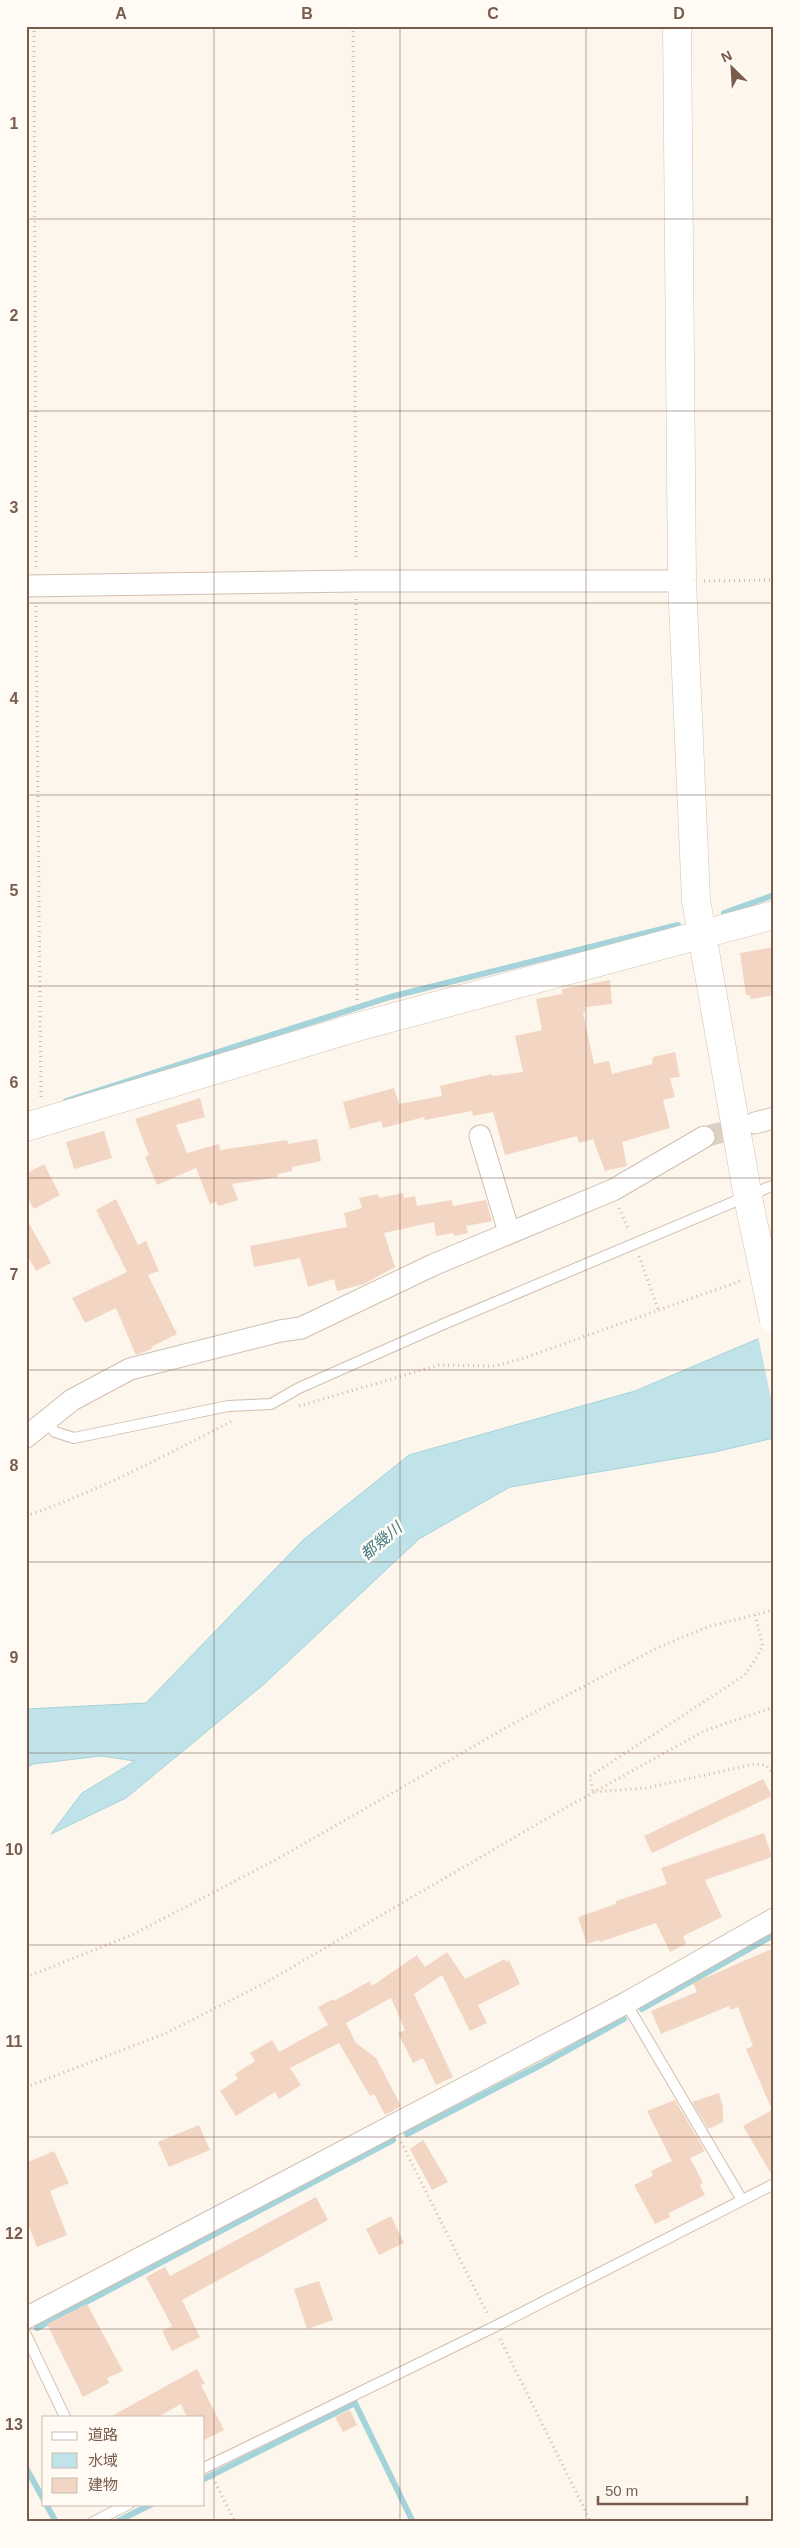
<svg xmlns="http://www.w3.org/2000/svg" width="800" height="2548" viewBox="0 0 800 2548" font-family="Helvetica,'Noto Sans JP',sans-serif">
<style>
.water{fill:#bfe3e8;stroke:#a5d3da}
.pier{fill:#fdf6ec}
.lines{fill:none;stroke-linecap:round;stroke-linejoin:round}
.stream{stroke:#a5d3da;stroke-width:6}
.building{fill:#f3d5c3}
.street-tunnel{stroke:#dcd0c4;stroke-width:21;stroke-dasharray:21 11;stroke-linecap:butt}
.lane-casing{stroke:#d1beb0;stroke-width:12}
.street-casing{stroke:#d1beb0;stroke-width:23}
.secondary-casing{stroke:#d6c0b0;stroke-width:29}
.path{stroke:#d9b8a5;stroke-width:3;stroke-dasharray:1 4;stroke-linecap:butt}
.lane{stroke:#fff;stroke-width:10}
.street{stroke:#fff;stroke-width:21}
.secondary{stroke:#fff;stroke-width:28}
.secondary-bridge-casing{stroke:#d6c0b0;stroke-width:29;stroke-linecap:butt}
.secondary-bridge{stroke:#fff;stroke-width:28}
.grid{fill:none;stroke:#7a5c4d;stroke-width:1;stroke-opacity:0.55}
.labels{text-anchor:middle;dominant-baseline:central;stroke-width:5;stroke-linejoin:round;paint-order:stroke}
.water-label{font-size:16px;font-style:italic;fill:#437c86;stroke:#fffaf3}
.neatline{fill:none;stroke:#7a5c4d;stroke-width:2}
.grid-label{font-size:16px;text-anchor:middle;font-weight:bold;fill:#7a5c4d}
</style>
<rect width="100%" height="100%" fill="#fdf6ec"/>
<path class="water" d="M 774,1332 L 774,1438 L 715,1452 L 510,1487 L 419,1539 L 263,1685 L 126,1798 L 51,1834 L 82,1793 L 135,1761 L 101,1756 L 33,1764 L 26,1768 L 26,1709 L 146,1703 L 303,1540 L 409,1455 L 635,1391 Z"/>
<path class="pier" d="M 774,1330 L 774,1413 L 758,1336 Z"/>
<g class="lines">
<path class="stream" d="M 724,913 L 774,895
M 66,1101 L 390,997 L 678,925
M 642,2009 L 774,1935
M 407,2134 L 541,2065 L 624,2019
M 37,2328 L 393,2140
M 26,2468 L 44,2500
M 204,2479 L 355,2403 L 413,2522
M 46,2504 L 56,2522
M 116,2522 L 152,2504"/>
</g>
<path class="building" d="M 774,947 L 774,995 L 751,999 L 750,995 L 746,995 L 740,953 Z
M 610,980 L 612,1004 L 585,1007 L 586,1011 L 583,1012 L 594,1064 L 609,1061 L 612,1074 L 652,1064 L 653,1057 L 675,1052 L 680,1077 L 670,1078 L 675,1097 L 663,1100 L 670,1128 L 622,1142 L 627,1166 L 605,1171 L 593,1139 L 579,1143 L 577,1136 L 505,1155 L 493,1112 L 473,1116 L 472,1111 L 425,1120 L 424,1117 L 383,1128 L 381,1121 L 350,1129 L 343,1102 L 394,1088 L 399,1104 L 442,1096 L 440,1086 L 492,1074 L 492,1076 L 523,1072 L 515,1036 L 542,1030 L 536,999 L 562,994 L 562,989 Z
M 200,1098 L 205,1117 L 176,1125 L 187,1153 L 219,1144 L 220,1150 L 287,1140 L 288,1144 L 317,1139 L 321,1161 L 292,1167 L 292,1171 L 278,1174 L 278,1177 L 232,1184 L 238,1200 L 219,1206 L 216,1202 L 210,1204 L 196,1168 L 157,1185 L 145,1157 L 149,1155 L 135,1119 Z
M 104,1131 L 112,1158 L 74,1169 L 66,1142 Z
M 44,1164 L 60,1195 L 34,1209 L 26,1195 L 26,1174 Z
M 403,1193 L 404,1198 L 415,1196 L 417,1206 L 452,1200 L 453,1206 L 486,1200 L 492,1221 L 466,1226 L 468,1233 L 455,1236 L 453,1233 L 436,1236 L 434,1222 L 384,1233 L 395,1267 L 364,1284 L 337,1291 L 334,1279 L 308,1287 L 300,1258 L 254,1267 L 250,1246 L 347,1227 L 344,1213 L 362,1208 L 359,1198 L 378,1194 L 379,1198 Z
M 116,1199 L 138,1245 L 146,1241 L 159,1271 L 148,1275 L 177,1334 L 151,1347 L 152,1349 L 136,1355 L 116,1308 L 85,1323 L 72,1298 L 127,1272 L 96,1210 Z
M 26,1218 L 51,1263 L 36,1271 L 26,1253 Z
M 763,1779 L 772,1796 L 652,1853 L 644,1836 Z
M 764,1833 L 772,1857 L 705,1880 L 722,1917 L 683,1936 L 686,1944 L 670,1952 L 656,1923 L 600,1942 L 599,1940 L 587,1944 L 578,1917 L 616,1904 L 616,1901 L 667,1884 L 661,1868 Z
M 774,1948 L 774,2177 L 773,2177 L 743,2126 L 772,2110 L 746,2049 L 753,2046 L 738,2007 L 730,2010 L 729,2006 L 661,2034 L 651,2011 L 697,1992 L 693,1983 Z
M 447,1952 L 465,1979 L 505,1959 L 506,1962 L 509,1960 L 520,1984 L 478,2005 L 487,2023 L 470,2031 L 442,1975 L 414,1994 L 453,2077 L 436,2085 L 423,2058 L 413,2063 L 398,2033 L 405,2030 L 391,1998 L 346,2023 L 356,2043 L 376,2058 L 401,2106 L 385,2115 L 374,2094 L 370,2096 L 339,2043 L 290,2068 L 301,2085 L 279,2099 L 275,2092 L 236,2116 L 220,2091 L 238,2079 L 235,2074 L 255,2061 L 250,2053 L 272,2040 L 279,2052 L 328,2025 L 318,2007 L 333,1999 L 334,2001 L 370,1981 L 372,1986 L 417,1955 L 425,1967 Z
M 719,2093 L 723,2107 L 723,2122 L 708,2129 L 692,2102 Z
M 675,2100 L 705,2151 L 690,2158 L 703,2183 L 700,2185 L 705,2195 L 669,2213 L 670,2217 L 655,2224 L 634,2185 L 653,2176 L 651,2171 L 672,2161 L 647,2111 Z
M 199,2125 L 210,2150 L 169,2167 L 158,2142 Z
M 423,2140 L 448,2182 L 432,2190 L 410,2149 Z
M 54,2151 L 69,2183 L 50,2191 L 67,2235 L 37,2247 L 26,2219 L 26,2163 Z
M 316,2197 L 328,2220 L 182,2300 L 200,2337 L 172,2351 L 162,2331 L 172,2326 L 146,2277 L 165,2267 L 170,2276 Z
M 391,2216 L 404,2243 L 379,2255 L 366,2229 Z
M 319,2281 L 333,2320 L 307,2329 L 294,2289 Z
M 87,2304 L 123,2371 L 107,2378 L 109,2383 L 83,2397 L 47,2324 Z
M 197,2369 L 205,2384 L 201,2385 L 224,2430 L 204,2440 L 204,2417 L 187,2417 L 181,2404 L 158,2417 L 110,2417 Z
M 350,2410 L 357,2425 L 343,2432 L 335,2417 Z"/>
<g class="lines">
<path class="street-tunnel" d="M 704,1137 L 750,1125"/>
<defs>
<path id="lane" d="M 46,1421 L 55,1432 L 74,1438 L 228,1406 L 271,1404 L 299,1388 L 446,1323 L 774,1185
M 626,2003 L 742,2200
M 26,2335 L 65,2417
M 204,2468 L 494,2327 L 774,2184
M 93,2522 L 129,2504"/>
<path id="street" d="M 26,586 L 356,581 L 682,581
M 755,1123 L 774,1118
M 480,1136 L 509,1232
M 26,1437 L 72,1400 L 130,1369 L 280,1331 L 301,1328 L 433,1265 L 613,1190 L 704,1137
M 26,2318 L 626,2003 L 774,1919"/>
<path id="secondary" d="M 677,26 L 682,581 L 696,900 L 749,1203
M 26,1127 L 357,1027 L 774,915"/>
</defs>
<use href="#lane" class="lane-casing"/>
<use href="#street" class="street-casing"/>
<use href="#secondary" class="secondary-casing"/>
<path class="path" d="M 34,26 L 36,567
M 353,26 L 356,561
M 704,581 L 774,580
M 356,599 L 357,1003
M 36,606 L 41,1099
M 619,1208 L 629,1230
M 639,1256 L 658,1309
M 299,1406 L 439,1365 L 495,1366 L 524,1358 L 743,1280
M 26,1516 C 98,1491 165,1456 232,1421
M 755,1615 L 763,1647 L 745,1675 L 590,1776 L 593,1792 L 646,1788 L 755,1764 L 766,1765 L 774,1774
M 26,1977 L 132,1935 L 279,1858 L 516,1722 L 657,1648 L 710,1626 L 774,1610
M 26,2087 L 164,2034 L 265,1983 L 558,1812 L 704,1731 L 774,1707
M 401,2142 L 488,2315
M 500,2339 L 591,2522
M 213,2478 L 235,2522"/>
<use href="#lane" class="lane"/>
<use href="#street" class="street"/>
<use href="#secondary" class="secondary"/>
<defs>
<path id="secondary-bridge" d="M 749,1203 L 774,1320"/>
</defs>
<use href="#secondary-bridge" class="secondary-bridge-casing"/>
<use href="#secondary-bridge" class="secondary-bridge"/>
</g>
<path class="grid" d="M 214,26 L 214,2522M 400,26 L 400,2522M 586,26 L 586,2522M 26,219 L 774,219M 26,411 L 774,411M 26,603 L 774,603M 26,795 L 774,795M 26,986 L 774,986M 26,1178 L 774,1178M 26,1370 L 774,1370M 26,1562 L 774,1562M 26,1753 L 774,1753M 26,1945 L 774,1945M 26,2137 L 774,2137M 26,2329 L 774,2329"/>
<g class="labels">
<g class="water-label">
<text transform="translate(381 1541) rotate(-40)">都幾川</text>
</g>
</g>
<rect width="800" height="2548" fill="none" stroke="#fffaf3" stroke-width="55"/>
<rect x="42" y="2416" width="162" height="90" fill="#fffaf3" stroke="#cabbb1"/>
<rect x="52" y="2432" width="25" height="8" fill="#ffffff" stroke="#cabbb1"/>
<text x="88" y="2440" font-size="15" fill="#7a5c4d">道路</text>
<rect x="52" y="2453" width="25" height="15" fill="#bfe3e8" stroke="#cabbb1"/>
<text x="88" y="2466" font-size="15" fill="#7a5c4d">水域</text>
<rect x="52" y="2478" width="25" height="15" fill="#f3d5c3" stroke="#cabbb1"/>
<text x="88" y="2490" font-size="15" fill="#7a5c4d">建物</text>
<g transform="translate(732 68) rotate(335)" stroke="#fffaf3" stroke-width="4" paint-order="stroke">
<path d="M0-4L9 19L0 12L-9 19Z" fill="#7a5c4d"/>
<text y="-8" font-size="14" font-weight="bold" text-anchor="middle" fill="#7a5c4d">N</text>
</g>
<path d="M598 2496v8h149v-8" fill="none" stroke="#7a5c4d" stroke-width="2.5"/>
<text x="605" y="2496" font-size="15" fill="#7a5c4d" stroke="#fffaf3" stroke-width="4" paint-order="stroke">50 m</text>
<rect x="28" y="28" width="744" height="2492" class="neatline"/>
<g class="grid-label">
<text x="121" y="19">A</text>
<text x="307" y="19">B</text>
<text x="493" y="19">C</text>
<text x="679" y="19">D</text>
<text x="14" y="129">1</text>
<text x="14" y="321">2</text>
<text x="14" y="513">3</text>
<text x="14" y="704">4</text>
<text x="14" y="896">5</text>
<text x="14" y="1088">6</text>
<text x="14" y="1280">7</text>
<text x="14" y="1471">8</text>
<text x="14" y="1663">9</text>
<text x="14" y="1855">10</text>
<text x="14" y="2047">11</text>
<text x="14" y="2239">12</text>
<text x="14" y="2430">13</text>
</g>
</svg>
